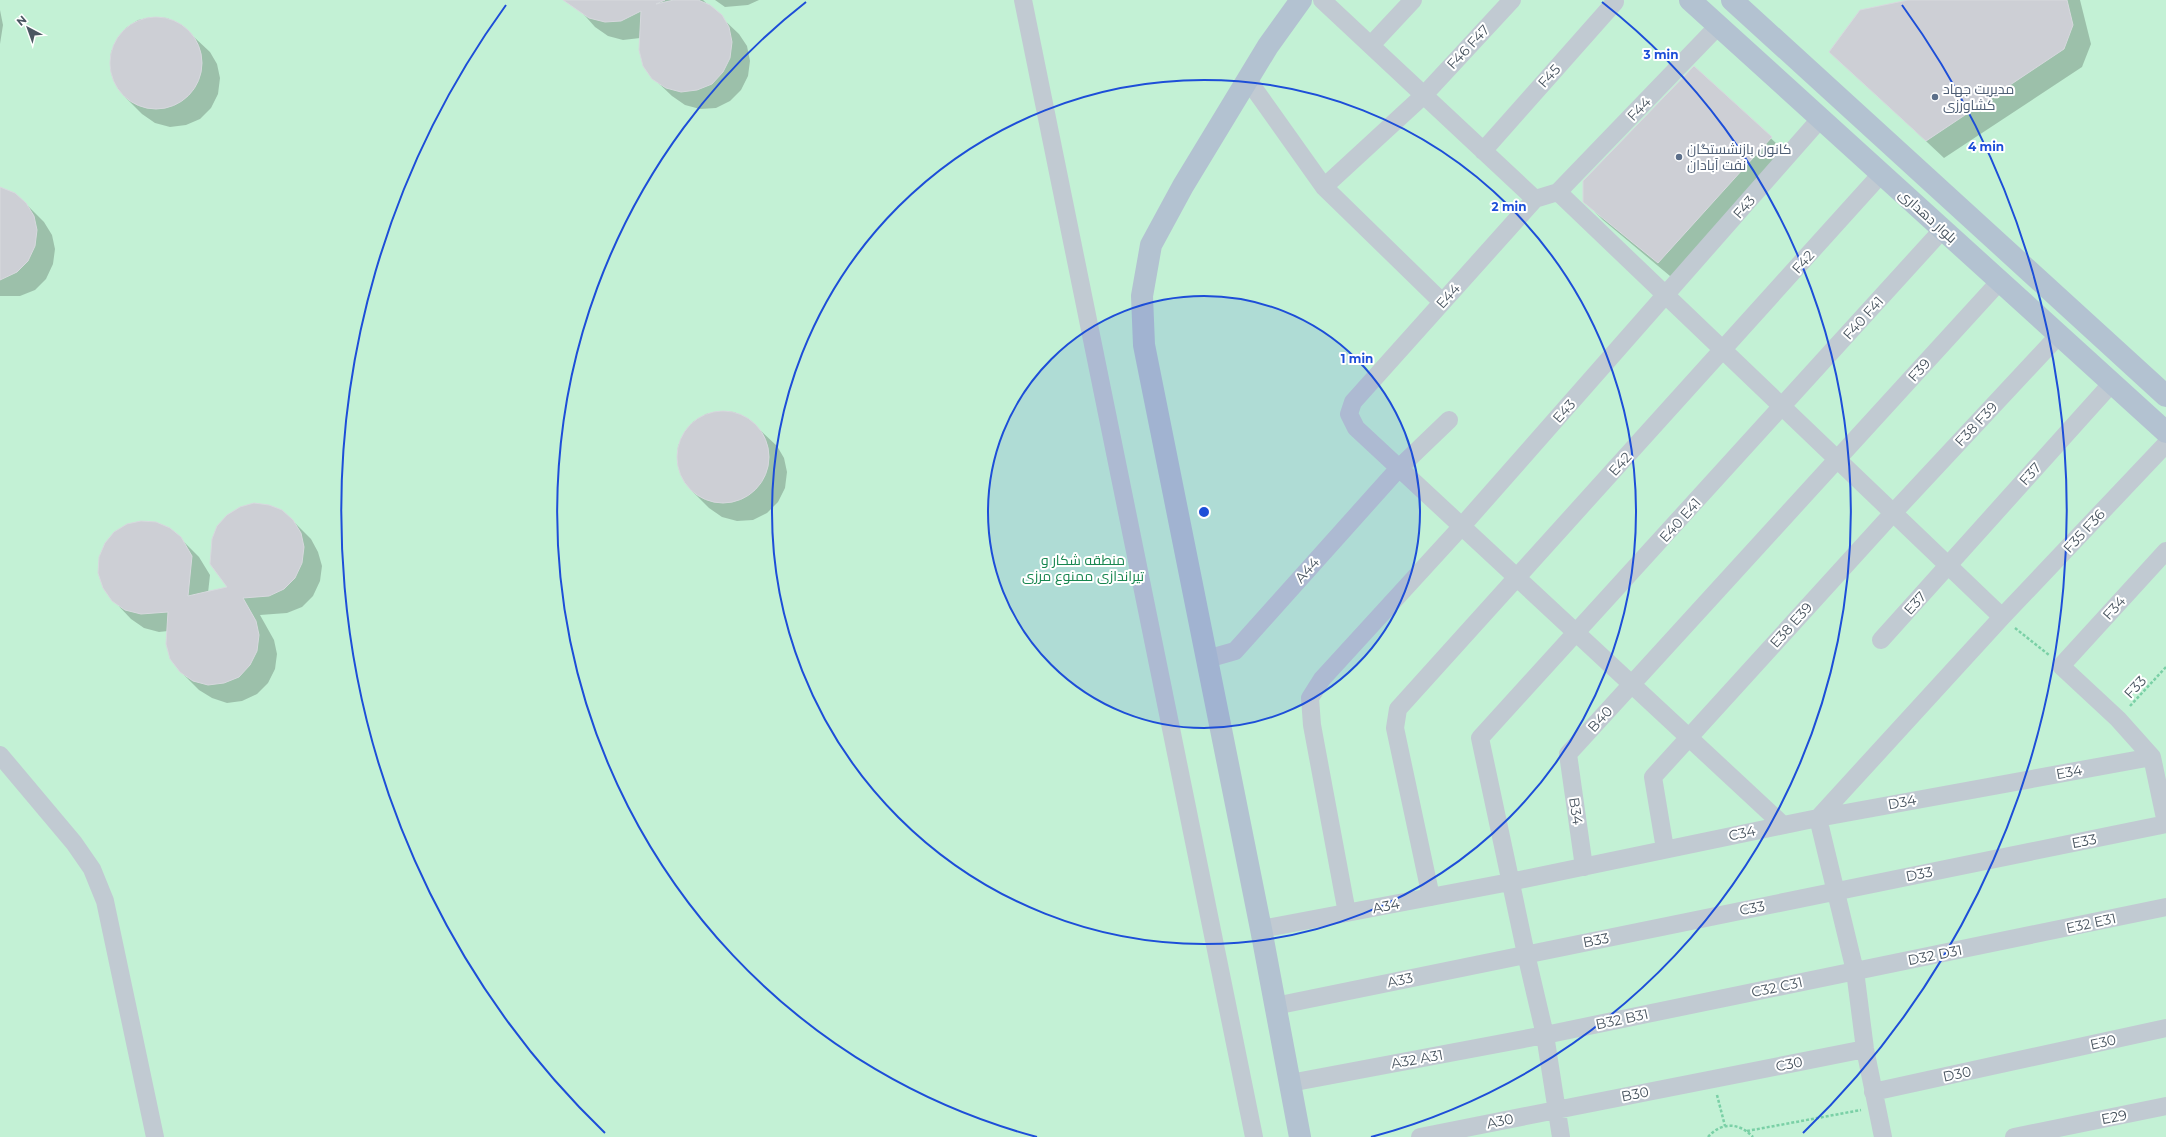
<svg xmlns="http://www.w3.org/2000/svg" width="2166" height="1137" viewBox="0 0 2166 1137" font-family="Montserrat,Cairo,sans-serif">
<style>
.green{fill:#c3f1d5}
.shadow{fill:#0003}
.building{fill:#cdcfd5;stroke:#d7d9de}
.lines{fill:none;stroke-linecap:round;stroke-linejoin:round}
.path{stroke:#7ad0a6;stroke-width:2.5;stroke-dasharray:3 2;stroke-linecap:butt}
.minor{stroke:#c1cad2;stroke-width:18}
.major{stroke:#b3c2d1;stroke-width:22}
.ring{fill:none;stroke:#1d4ed8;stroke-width:2}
.service-dot{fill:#5c6f8a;stroke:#fff;stroke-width:1.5}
.labels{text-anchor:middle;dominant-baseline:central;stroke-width:4;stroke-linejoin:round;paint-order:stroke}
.street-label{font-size:14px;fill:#4a5661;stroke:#fff}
.service-label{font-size:14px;fill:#4e5e75;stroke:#fff;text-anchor:start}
.park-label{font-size:14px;fill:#17864f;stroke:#fff}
.centre{fill:#1d4ed8;stroke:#fff;stroke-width:2}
.ring-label{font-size:12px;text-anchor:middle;font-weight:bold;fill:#1d4ed8;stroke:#fff;stroke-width:4;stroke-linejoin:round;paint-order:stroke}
</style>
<rect width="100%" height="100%" fill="#f5f3f3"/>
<path class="green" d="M 0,0 L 2166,0 L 2166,1137 L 0,1137 Z"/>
<path class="shadow" d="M 571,0 L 703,0 L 739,34 L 747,46 L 750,61 L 748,76 L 741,90 L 730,101 L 716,108 L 700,109 L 685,105 L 672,96 L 653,78 L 640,38 L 623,40 L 608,36 L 595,27 Z
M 715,0 L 759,0 L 748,5 L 725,7 Z
M 1913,0 L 2080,0 L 2091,44 L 2082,67 L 1944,158 L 1831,52 Z
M 0,10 L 3,25 L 0,44 Z
M 152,17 L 167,18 L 180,24 L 210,52 L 217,64 L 220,78 L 218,94 L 211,108 L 200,119 L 186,125 L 170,127 L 155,123 L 142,114 L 124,96 L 115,83 L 110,68 L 111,52 L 117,39 L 126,28 L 138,20 Z
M 1694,67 L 1790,156 L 1676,281 L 1603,220 L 1584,201 Z
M 0,189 L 26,204 L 44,222 L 52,235 L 55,249 L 53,264 L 46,279 L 35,290 L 20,296 L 0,296 Z
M 720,411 L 734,412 L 747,418 L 777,446 L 784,458 L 787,472 L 785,488 L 778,502 L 767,513 L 753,520 L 737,521 L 722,517 L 709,508 L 691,490 L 682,477 L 677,462 L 678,446 L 684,433 L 693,422 L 706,414 Z
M 293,521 L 311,539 L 318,552 L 322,566 L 320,581 L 313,596 L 302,607 L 287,613 L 260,615 L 274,640 L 277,654 L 275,669 L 268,683 L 257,694 L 242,701 L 227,703 L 212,698 L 199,690 L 180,671 L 168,631 L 159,632 L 144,628 L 131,619 L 113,600 L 180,538 L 199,557 L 210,575 L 208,593 L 229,588 Z"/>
<path class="building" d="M 563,0 L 665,0 L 656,4 L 674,0 L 698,0 L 710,5 L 722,15 L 729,27 L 732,42 L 730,58 L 723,72 L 712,84 L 697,90 L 681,92 L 666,88 L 652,79 L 643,66 L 639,50 L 641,11 L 621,21 L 605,22 L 589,18 Z
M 1908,0 L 2067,0 L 2073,25 L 2064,49 L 1926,141 L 1829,52 L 1860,10 Z
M110 63a46 46 0 1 1 92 0a46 46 0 1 1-92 0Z
M 1694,66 L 1772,137 L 1658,263 L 1583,202 L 1583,181 Z
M 0,187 L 15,193 L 26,203 L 34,216 L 37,230 L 35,246 L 28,261 L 17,272 L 0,280 Z
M677 457a46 46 0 1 1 92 0a46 46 0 1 1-92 0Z
M 254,503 L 269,505 L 282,510 L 293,520 L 301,533 L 304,547 L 302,563 L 295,578 L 284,589 L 269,596 L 243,598 L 256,621 L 259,635 L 257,651 L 250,665 L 239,677 L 224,683 L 208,685 L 193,681 L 180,672 L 170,659 L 166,644 L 168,612 L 141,614 L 125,610 L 112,601 L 103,588 L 98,573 L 99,557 L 105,543 L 114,532 L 127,524 L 141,521 L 156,522 L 170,528 L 181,537 L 192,556 L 188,596 L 227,587 L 210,564 L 212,539 L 217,526 L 227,515 L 240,507 Z"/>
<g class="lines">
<path class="path" d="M 2015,628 L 2049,655
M 2130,706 L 2166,667
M 1717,1095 L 1725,1126
M 1747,1131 L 1861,1110
M 1708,1137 C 1721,1122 1739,1122 1753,1137"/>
<path class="minor" d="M 1023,0 L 1254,1137
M 1322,0 L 1535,199
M 1371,45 L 1413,0
M 1248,80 L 1324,187 L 1442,302
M 1483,151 L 1615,2
M 1324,187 L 1424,95 L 1512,0
M 1558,192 L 1535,199 L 1353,402 L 1349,414 L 1356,428 L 1783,825
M 1558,192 L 2002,617
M 1558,192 L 1719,25
M 2166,551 L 2061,666 L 2118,719 L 2152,757 L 2166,823
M 1881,640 L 2112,383
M 1207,659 L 1235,651 L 1399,468 L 1449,420
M 0,755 L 74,843 L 92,869 L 105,901 L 155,1137
M 1818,818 L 2002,617 L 2166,444
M 1818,818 L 1855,971 L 1865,1049 L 1883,1137
M 1665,849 L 1653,777 L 1893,513 L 2059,335
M 1584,867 L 1568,754 L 2000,281
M 1431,897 L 1395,728 L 1398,709 L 1882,173
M 1347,913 L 1312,725 L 1310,698 L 1322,679 L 1462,526 L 1821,118
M 1261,929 L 1510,882 L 1818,818 L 2152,757
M 1275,1006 L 2166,824
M 1290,1083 L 1545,1035 L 2166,907
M 1873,1092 L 2166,1028
M 1420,1137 L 1865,1049
M 1561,1137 L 1545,1035 L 1526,954 L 1480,738 L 1943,229
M 2014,1137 L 2166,1106"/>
<path class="major" d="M 1690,0 L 2166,432
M 1732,0 L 2166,396
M 1300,1137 L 1261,929 L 1144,345 L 1142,296 L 1151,245 L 1183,186 L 1268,46 L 1301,0"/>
</g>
<circle cx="1204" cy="512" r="216" fill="#1d4ed8" fill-opacity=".12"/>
<g class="ring">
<circle cx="1204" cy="512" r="216"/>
<circle cx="1204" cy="512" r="432"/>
<path d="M1037 1137A647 647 0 0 1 806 2M1602 2A647 647 0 0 1 1371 1137"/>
<path d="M605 1133A863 863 0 0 1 506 5M1902 5A863 863 0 0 1 1803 1133"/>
</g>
<g class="service-dot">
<circle cx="1935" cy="97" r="4"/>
<circle cx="1679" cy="157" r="4"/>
</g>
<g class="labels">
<g class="street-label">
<text transform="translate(1468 47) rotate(-47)">F46 F47</text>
<text transform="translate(1549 76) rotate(-48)">F45</text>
<text transform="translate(1639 109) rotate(-46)">F44</text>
<text transform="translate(1744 207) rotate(-49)">F43</text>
<text transform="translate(1928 216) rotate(42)">بلوار دهداری</text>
<text transform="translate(1803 262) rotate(-48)">F42</text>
<text transform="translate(1448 296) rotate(-48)">E44</text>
<text transform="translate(1863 318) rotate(-48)">F40 F41</text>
<text transform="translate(1919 370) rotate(-48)">F39</text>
<text transform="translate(1564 411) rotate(-48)">E43</text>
<text transform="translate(1976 424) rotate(-47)">F38 F39</text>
<text transform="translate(1620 464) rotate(-48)">E42</text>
<text transform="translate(2030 474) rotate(-48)">F37</text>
<text transform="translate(1680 520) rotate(-48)">E40 E41</text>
<text transform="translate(2084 531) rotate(-47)">F35 F36</text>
<text transform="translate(1307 570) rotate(-48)">A44</text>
<text transform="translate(1915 603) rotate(-48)">E37</text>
<text transform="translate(2114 608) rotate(-48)">F34</text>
<text transform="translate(1791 625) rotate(-48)">E38 E39</text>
<text transform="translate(2135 687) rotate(-47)">F33</text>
<text transform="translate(1600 719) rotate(-48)">B40</text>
<text transform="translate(2069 772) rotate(-10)">E34</text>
<text transform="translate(1902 802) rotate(-10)">D34</text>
<text transform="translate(1576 811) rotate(82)">B34</text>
<text transform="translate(1742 833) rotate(-12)">C34</text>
<text transform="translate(2084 841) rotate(-11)">E33</text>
<text transform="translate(1919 874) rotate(-11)">D33</text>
<text transform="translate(1386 906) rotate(-11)">A34</text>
<text transform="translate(1752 908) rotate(-11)">C33</text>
<text transform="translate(2091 923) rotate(-12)">E32 E31</text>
<text transform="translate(1596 940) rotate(-11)">B33</text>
<text transform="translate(1935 955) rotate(-11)">D32 D31</text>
<text transform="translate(1400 980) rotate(-12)">A33</text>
<text transform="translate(1777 987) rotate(-12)">C32 C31</text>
<text transform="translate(1622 1019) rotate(-12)">B32 B31</text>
<text transform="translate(2103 1042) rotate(-12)">E30</text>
<text transform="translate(1417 1059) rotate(-10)">A32 A31</text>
<text transform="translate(1789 1064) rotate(-11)">C30</text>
<text transform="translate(1957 1074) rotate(-12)">D30</text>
<text transform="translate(1635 1094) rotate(-11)">B30</text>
<text transform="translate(2114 1117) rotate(-11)">E29</text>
<text transform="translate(1500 1121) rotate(-12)">A30</text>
</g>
<g class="service-label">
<text x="1943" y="89">مدیریت جهاد<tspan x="1943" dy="16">کشاورزی</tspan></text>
<text x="1687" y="149">کانون بازنشستگان<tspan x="1687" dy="16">نفت آبادان</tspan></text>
</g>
<g class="park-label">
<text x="1083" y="560">منطقه شکار و<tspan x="1083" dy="16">تیراندازی ممنوع مرزی</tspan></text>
</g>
</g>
<circle cx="1204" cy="512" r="6" class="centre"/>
<g class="ring-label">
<text x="1661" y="59">3 min</text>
<text x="1986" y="151">4 min</text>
<text x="1509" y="211">2 min</text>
<text x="1357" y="363">1 min</text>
</g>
<g transform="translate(28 28) rotate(319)" stroke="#ffffff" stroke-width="3" paint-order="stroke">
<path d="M0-3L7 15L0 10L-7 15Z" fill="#4a5661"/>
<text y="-6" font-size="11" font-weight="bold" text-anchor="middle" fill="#4a5661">N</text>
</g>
</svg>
